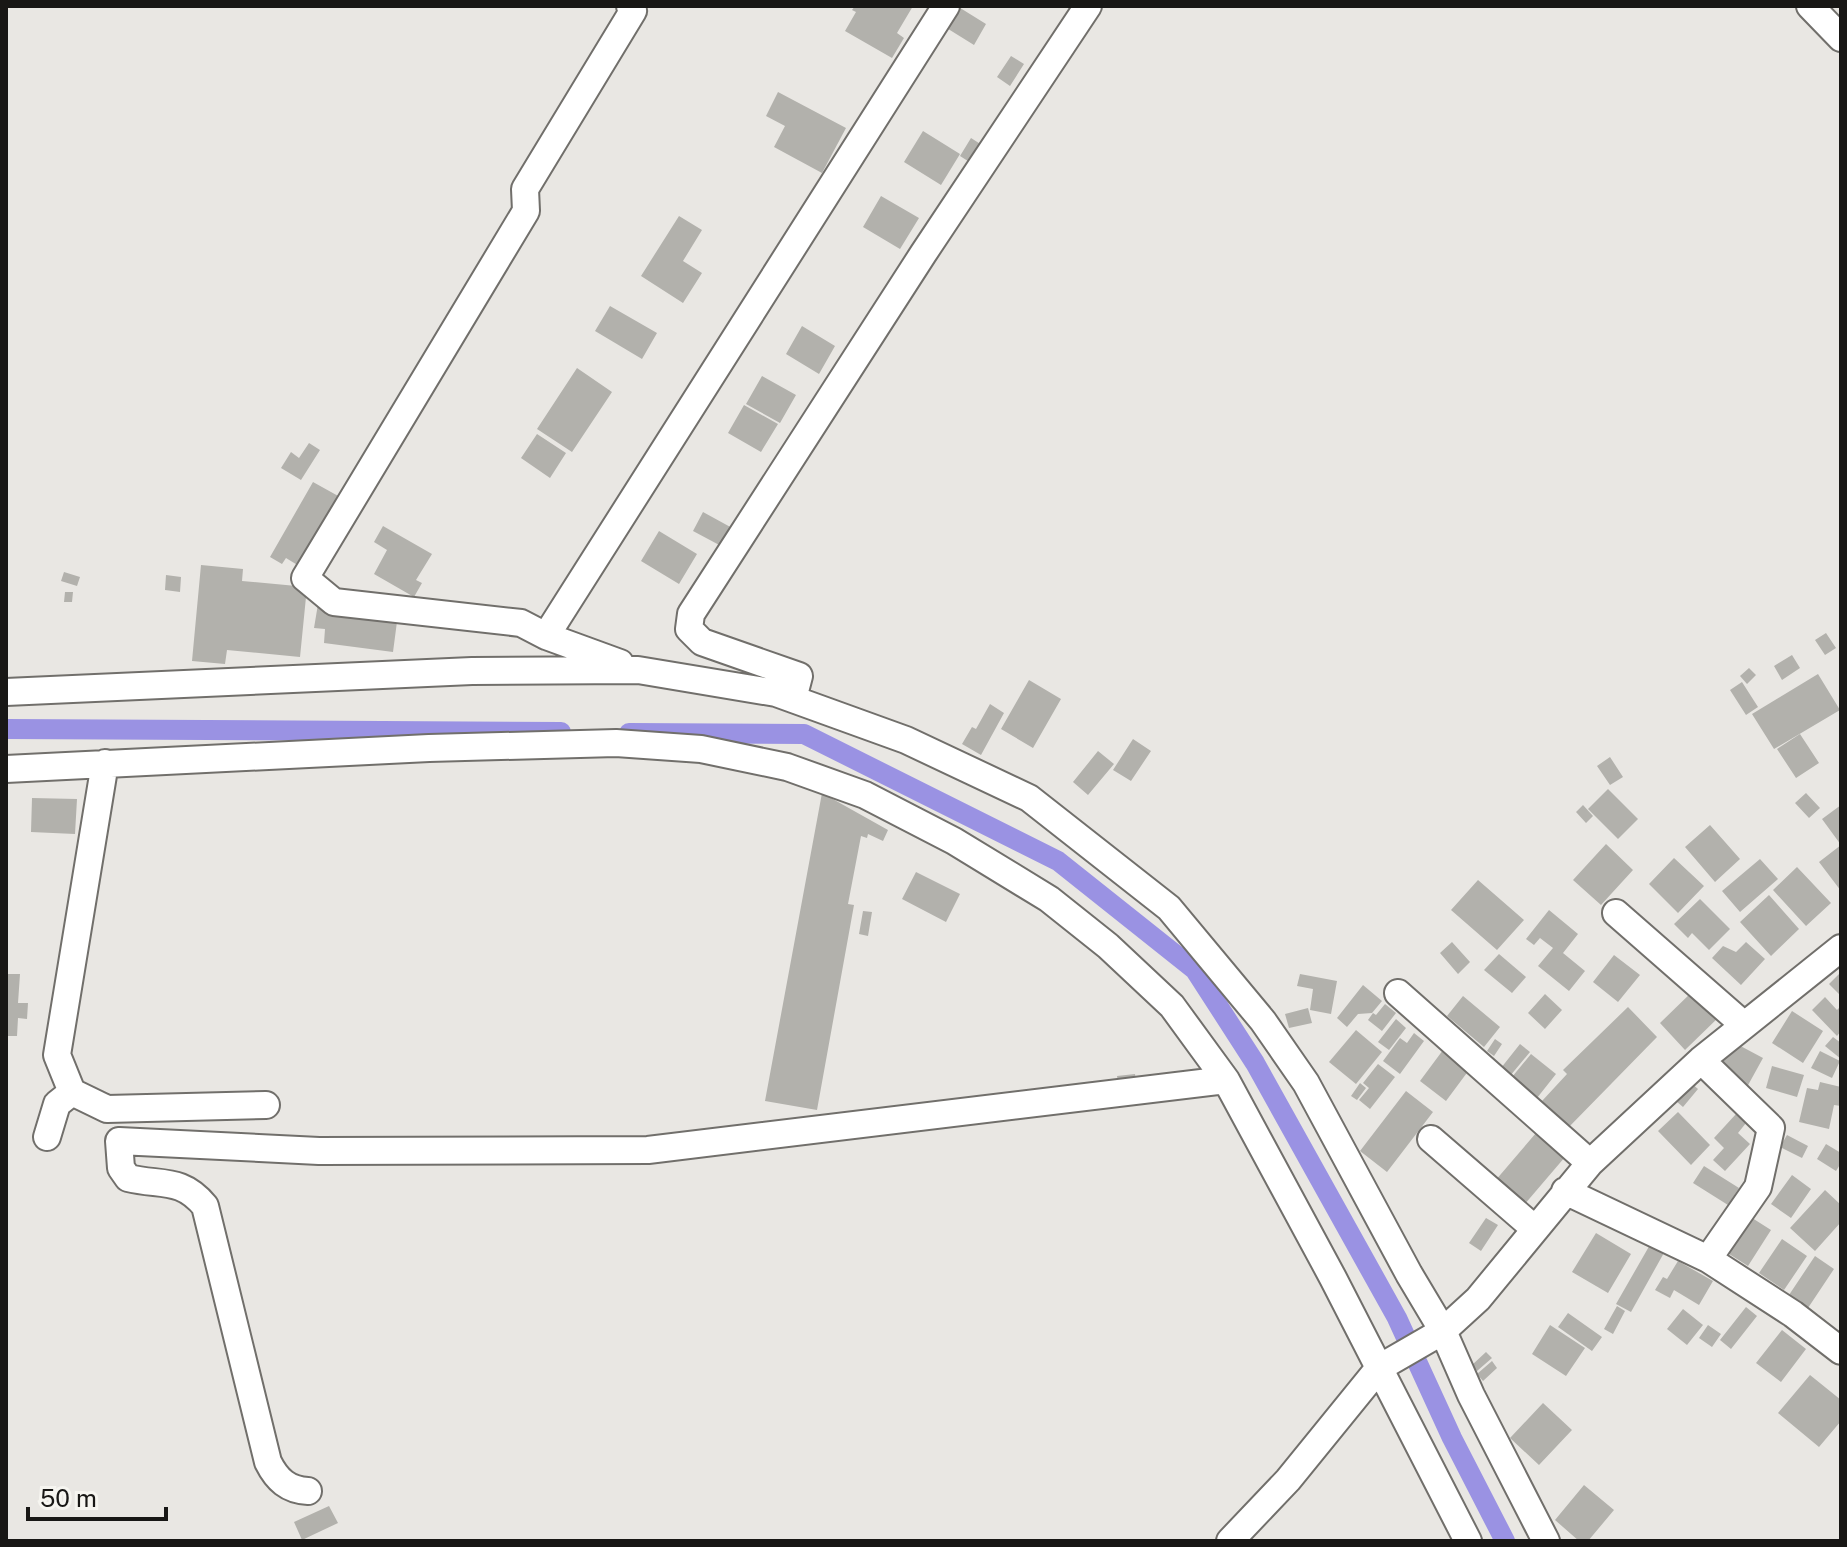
<svg xmlns="http://www.w3.org/2000/svg" width="1847" height="1547" viewBox="0 0 1847 1547" font-family="'Public Sans',sans-serif">
<style>
.lines{fill:none;stroke-linecap:round;stroke-linejoin:round}
.canal{stroke:#9a92e3;stroke-width:20}
.building{fill:#b2b1ac}
.minor-casing{stroke:#716f6b;stroke-width:30}
.minor{stroke:#fff;stroke-width:26}
</style>
<rect width="100%" height="100%" fill="#e9e7e3"/>
<g class="lines">
<path class="canal" d="M 6,729 L 561,732
M 629,733 L 804,734 L 1058,861 L 1195,970 L 1255,1063 L 1397,1318 L 1452,1438 L 1505,1541"/>
</g>
<path class="building" d="M 855,6 L 913,6 L 897,33 L 904,38 L 892,58 L 845,31 L 856,12 L 852,10 Z
M 957,6 L 986,24 L 974,45 L 945,27 Z
M 1011,56 L 1024,64 L 1010,86 L 997,77 Z
M 778,92 L 846,128 L 822,173 L 774,147 L 785,126 L 766,116 Z
M 923,131 L 960,154 L 941,185 L 904,162 Z
M 971,138 L 982,145 L 971,163 L 960,156 Z
M 881,196 L 919,218 L 900,249 L 863,227 Z
M 679,216 L 702,230 L 683,261 L 702,273 L 683,303 L 641,276 Z
M 610,306 L 657,333 L 642,359 L 595,331 Z
M 802,326 L 835,346 L 819,374 L 786,354 Z
M 577,368 L 612,392 L 572,452 L 537,429 Z
M 762,376 L 796,395 L 780,423 L 746,404 Z
M 744,405 L 778,424 L 761,452 L 728,433 Z
M 537,434 L 566,453 L 550,478 L 521,458 Z
M 309,443 L 320,450 L 301,480 L 281,468 L 291,452 L 299,458 Z
M 313,482 L 340,497 L 299,566 L 286,558 L 282,564 L 270,557 Z
M 703,512 L 734,529 L 723,547 L 693,531 Z
M 383,526 L 432,554 L 416,580 L 422,583 L 414,597 L 374,574 L 387,550 L 374,542 Z
M 659,531 L 697,554 L 679,584 L 641,561 Z
M 201,565 L 243,569 L 242,581 L 307,587 L 300,657 L 227,650 L 225,664 L 192,661 Z
M 64,572 L 80,577 L 77,586 L 61,581 Z
M 166,575 L 181,577 L 180,592 L 165,590 Z
M 65,592 L 73,592 L 72,602 L 64,602 Z
M 318,604 L 398,614 L 393,652 L 324,643 L 325,629 L 314,628 Z
M 1826,633 L 1836,648 L 1825,655 L 1815,640 Z
M 1792,655 L 1800,668 L 1782,680 L 1774,666 Z
M 1749,668 L 1756,675 L 1747,684 L 1740,676 Z
M 1818,674 L 1840,710 L 1774,749 L 1752,714 Z
M 1029,680 L 1061,699 L 1033,748 L 1001,729 Z
M 1742,682 L 1758,707 L 1746,715 L 1730,690 Z
M 990,704 L 1004,713 L 981,755 L 962,744 L 972,727 L 976,729 Z
M 1800,734 L 1819,763 L 1796,778 L 1777,749 Z
M 1133,739 L 1151,751 L 1131,781 L 1113,770 Z
M 1098,751 L 1114,764 L 1088,795 L 1073,782 Z
M 1610,757 L 1623,777 L 1610,785 L 1597,766 Z
M 1608,789 L 1638,819 L 1618,839 L 1588,809 Z
M 822,793 L 888,830 L 883,841 L 868,834 L 867,838 L 861,836 L 848,904 L 854,905 L 817,1110 L 765,1101 Z
M 1806,793 L 1820,808 L 1809,818 L 1795,803 Z
M 32,798 L 77,799 L 75,834 L 31,832 Z
M 1583,805 L 1593,816 L 1586,823 L 1576,812 Z
M 1841,805 L 1841,891 L 1819,862 L 1841,845 L 1822,819 Z
M 1710,825 L 1740,859 L 1715,882 L 1685,847 Z
M 1606,844 L 1633,870 L 1601,905 L 1573,880 Z
M 1674,858 L 1704,886 L 1678,913 L 1649,884 Z
M 1760,859 L 1778,879 L 1740,912 L 1722,891 Z
M 1797,867 L 1831,903 L 1806,926 L 1773,890 Z
M 916,872 L 960,894 L 946,922 L 902,899 Z
M 1478,880 L 1524,920 L 1497,950 L 1451,910 Z
M 1769,895 L 1799,929 L 1771,956 L 1740,922 Z
M 1700,899 L 1730,929 L 1709,950 L 1692,933 L 1688,938 L 1674,924 Z
M 1549,910 L 1578,934 L 1563,953 L 1585,971 L 1569,991 L 1538,966 L 1553,948 L 1540,938 L 1534,945 L 1526,939 Z
M 863,911 L 872,912 L 868,936 L 859,934 Z
M 1452,942 L 1470,962 L 1458,974 L 1440,953 Z
M 1746,942 L 1765,959 L 1741,985 L 1712,958 L 1723,946 L 1736,952 Z
M 1499,954 L 1526,977 L 1512,993 L 1484,970 Z
M 1614,955 L 1640,975 L 1618,1002 L 1593,982 Z
M 1841,972 L 1841,992 L 1839,994 L 1829,984 Z
M 6,974 L 20,974 L 18,1003 L 28,1003 L 27,1019 L 18,1018 L 17,1036 L 6,1036 Z
M 1300,974 L 1337,981 L 1331,1014 L 1310,1010 L 1313,989 L 1297,986 Z
M 1363,985 L 1382,1001 L 1372,1013 L 1358,1014 L 1347,1027 L 1337,1018 Z
M 1695,989 L 1721,1015 L 1685,1050 L 1660,1023 Z
M 1545,994 L 1562,1010 L 1545,1029 L 1528,1013 Z
M 1463,996 L 1500,1027 L 1484,1047 L 1447,1016 Z
M 1825,997 L 1837,1010 L 1841,1006 L 1841,1031 L 1837,1036 L 1812,1010 Z
M 1385,1004 L 1396,1013 L 1382,1031 L 1368,1020 L 1373,1013 L 1376,1015 Z
M 1628,1007 L 1657,1037 L 1566,1130 L 1546,1112 L 1550,1108 L 1542,1101 L 1567,1074 L 1563,1070 Z
M 1308,1008 L 1312,1023 L 1289,1028 L 1285,1014 Z
M 1792,1011 L 1823,1031 L 1803,1063 L 1772,1043 Z
M 1396,1019 L 1406,1028 L 1389,1050 L 1378,1042 Z
M 1356,1030 L 1382,1052 L 1356,1084 L 1329,1062 Z
M 1414,1033 L 1424,1041 L 1400,1074 L 1383,1061 L 1400,1038 L 1407,1043 Z
M 1833,1037 L 1841,1043 L 1841,1059 L 1825,1046 Z
M 1495,1039 L 1502,1044 L 1494,1056 L 1487,1051 Z
M 1733,1042 L 1763,1058 L 1747,1087 L 1717,1071 Z
M 1520,1044 L 1530,1052 L 1510,1076 L 1501,1068 Z
M 1443,1050 L 1469,1070 L 1446,1101 L 1420,1081 Z
M 1820,1051 L 1840,1061 L 1832,1078 L 1811,1068 Z
M 1531,1054 L 1556,1074 L 1537,1098 L 1512,1077 Z
M 1378,1064 L 1395,1077 L 1370,1109 L 1359,1100 L 1369,1088 L 1363,1083 Z
M 1772,1066 L 1804,1075 L 1797,1097 L 1766,1088 Z
M 1135,1074 L 1137,1088 L 1119,1090 L 1117,1076 Z
M 1820,1082 L 1841,1087 L 1841,1106 L 1834,1105 L 1829,1129 L 1799,1122 L 1807,1088 L 1818,1090 Z
M 1360,1083 L 1366,1088 L 1357,1100 L 1351,1096 Z
M 1691,1083 L 1698,1089 L 1683,1107 L 1676,1101 Z
M 1406,1091 L 1433,1112 L 1387,1172 L 1360,1151 Z
M 1678,1112 L 1710,1145 L 1691,1165 L 1658,1131 Z
M 1736,1114 L 1746,1123 L 1738,1133 L 1750,1144 L 1725,1171 L 1713,1160 L 1724,1148 L 1714,1138 Z
M 1536,1133 L 1565,1157 L 1524,1205 L 1495,1181 Z
M 1787,1135 L 1808,1146 L 1802,1158 L 1780,1147 Z
M 1826,1144 L 1841,1153 L 1841,1163 L 1836,1171 L 1817,1159 Z
M 1704,1166 L 1739,1188 L 1728,1205 L 1693,1183 Z
M 1792,1175 L 1811,1189 L 1791,1218 L 1771,1204 Z
M 1825,1190 L 1841,1205 L 1841,1222 L 1815,1251 L 1790,1228 Z
M 1749,1216 L 1771,1230 L 1748,1266 L 1726,1252 Z
M 1486,1218 L 1498,1225 L 1481,1251 L 1469,1243 Z
M 1596,1233 L 1631,1254 L 1608,1293 L 1572,1272 Z
M 1782,1239 L 1807,1256 L 1784,1290 L 1759,1273 Z
M 1651,1243 L 1665,1251 L 1631,1312 L 1616,1304 Z
M 1815,1256 L 1834,1269 L 1806,1311 L 1787,1298 Z
M 1678,1261 L 1713,1281 L 1699,1305 L 1674,1290 L 1670,1298 L 1655,1290 L 1663,1277 L 1667,1279 Z
M 1617,1306 L 1625,1311 L 1613,1334 L 1604,1329 Z
M 1746,1307 L 1757,1316 L 1731,1349 L 1720,1340 Z
M 1683,1309 L 1703,1325 L 1687,1345 L 1667,1329 Z
M 1568,1313 L 1602,1337 L 1592,1351 L 1558,1327 Z
M 1550,1325 L 1585,1348 L 1566,1376 L 1532,1354 Z
M 1708,1325 L 1721,1334 L 1712,1347 L 1699,1338 Z
M 1782,1330 L 1806,1349 L 1781,1382 L 1756,1363 Z
M 1486,1352 L 1492,1358 L 1477,1371 L 1472,1365 Z
M 1492,1361 L 1497,1368 L 1483,1381 L 1477,1374 Z
M 1810,1375 L 1841,1400 L 1841,1421 L 1819,1447 L 1778,1413 Z
M 1543,1403 L 1572,1430 L 1539,1465 L 1510,1438 Z
M 1584,1485 L 1614,1510 L 1588,1541 L 1579,1541 L 1555,1520 Z
M 329,1506 L 338,1523 L 302,1540 L 294,1522 Z"/>
<g class="lines">
<defs>
<path id="minor" d="M 1810,6 L 1841,38
M 546,636 L 946,6
M 620,663 L 546,636 L 521,623 L 334,602 L 305,578 L 526,211 L 525,189 L 633,11 L 630,6
M 6,692 L 472,671 L 638,670 L 776,693 L 906,740 L 1029,798 L 1169,908 L 1263,1021 L 1306,1083 L 1409,1274 L 1443,1331 L 1471,1395 L 1546,1541
M 793,699 L 799,676 L 702,642 L 689,629 L 691,614 L 923,254 L 1088,6
M 105,763 L 57,1055 L 72,1092 L 107,1109 L 266,1105
M 6,769 L 429,748 L 616,743 L 701,749 L 787,767 L 865,795 L 954,841 L 1049,899 L 1108,946 L 1172,1006 L 1226,1080 L 1333,1278 L 1468,1541
M 1616,913 L 1744,1025
M 1398,993 L 1590,1163
M 1701,1060 L 1771,1128 L 1758,1187 L 1708,1259
M 47,1137 L 57,1104 L 72,1092
M 1431,1139 L 1535,1229
M 1565,1191 L 1708,1259 L 1793,1314 L 1841,1351
M 308,1491 C 288,1490 277,1480 268,1462 L 205,1206 C 181,1177 161,1186 128,1178 L 121,1168 L 119,1141 L 319,1151 L 648,1150 L 1226,1080
M 1230,1541 L 1288,1480 L 1379,1368 L 1443,1331 L 1478,1299 L 1590,1163 L 1701,1060 L 1841,948"/>
</defs>
<use href="#minor" class="minor-casing"/>
<use href="#minor" class="minor"/>
</g>
<rect width="1847" height="1547" fill="none" stroke="#181715" stroke-width="16"/>
<path d="M28 1507v12h138v-12" fill="none" stroke="#181715" stroke-width="4"/>
<text x="40" y="1507" font-size="24" fill="#181715" stroke="#f6f5f0" stroke-width="6" paint-order="stroke">50 m</text>
</svg>
